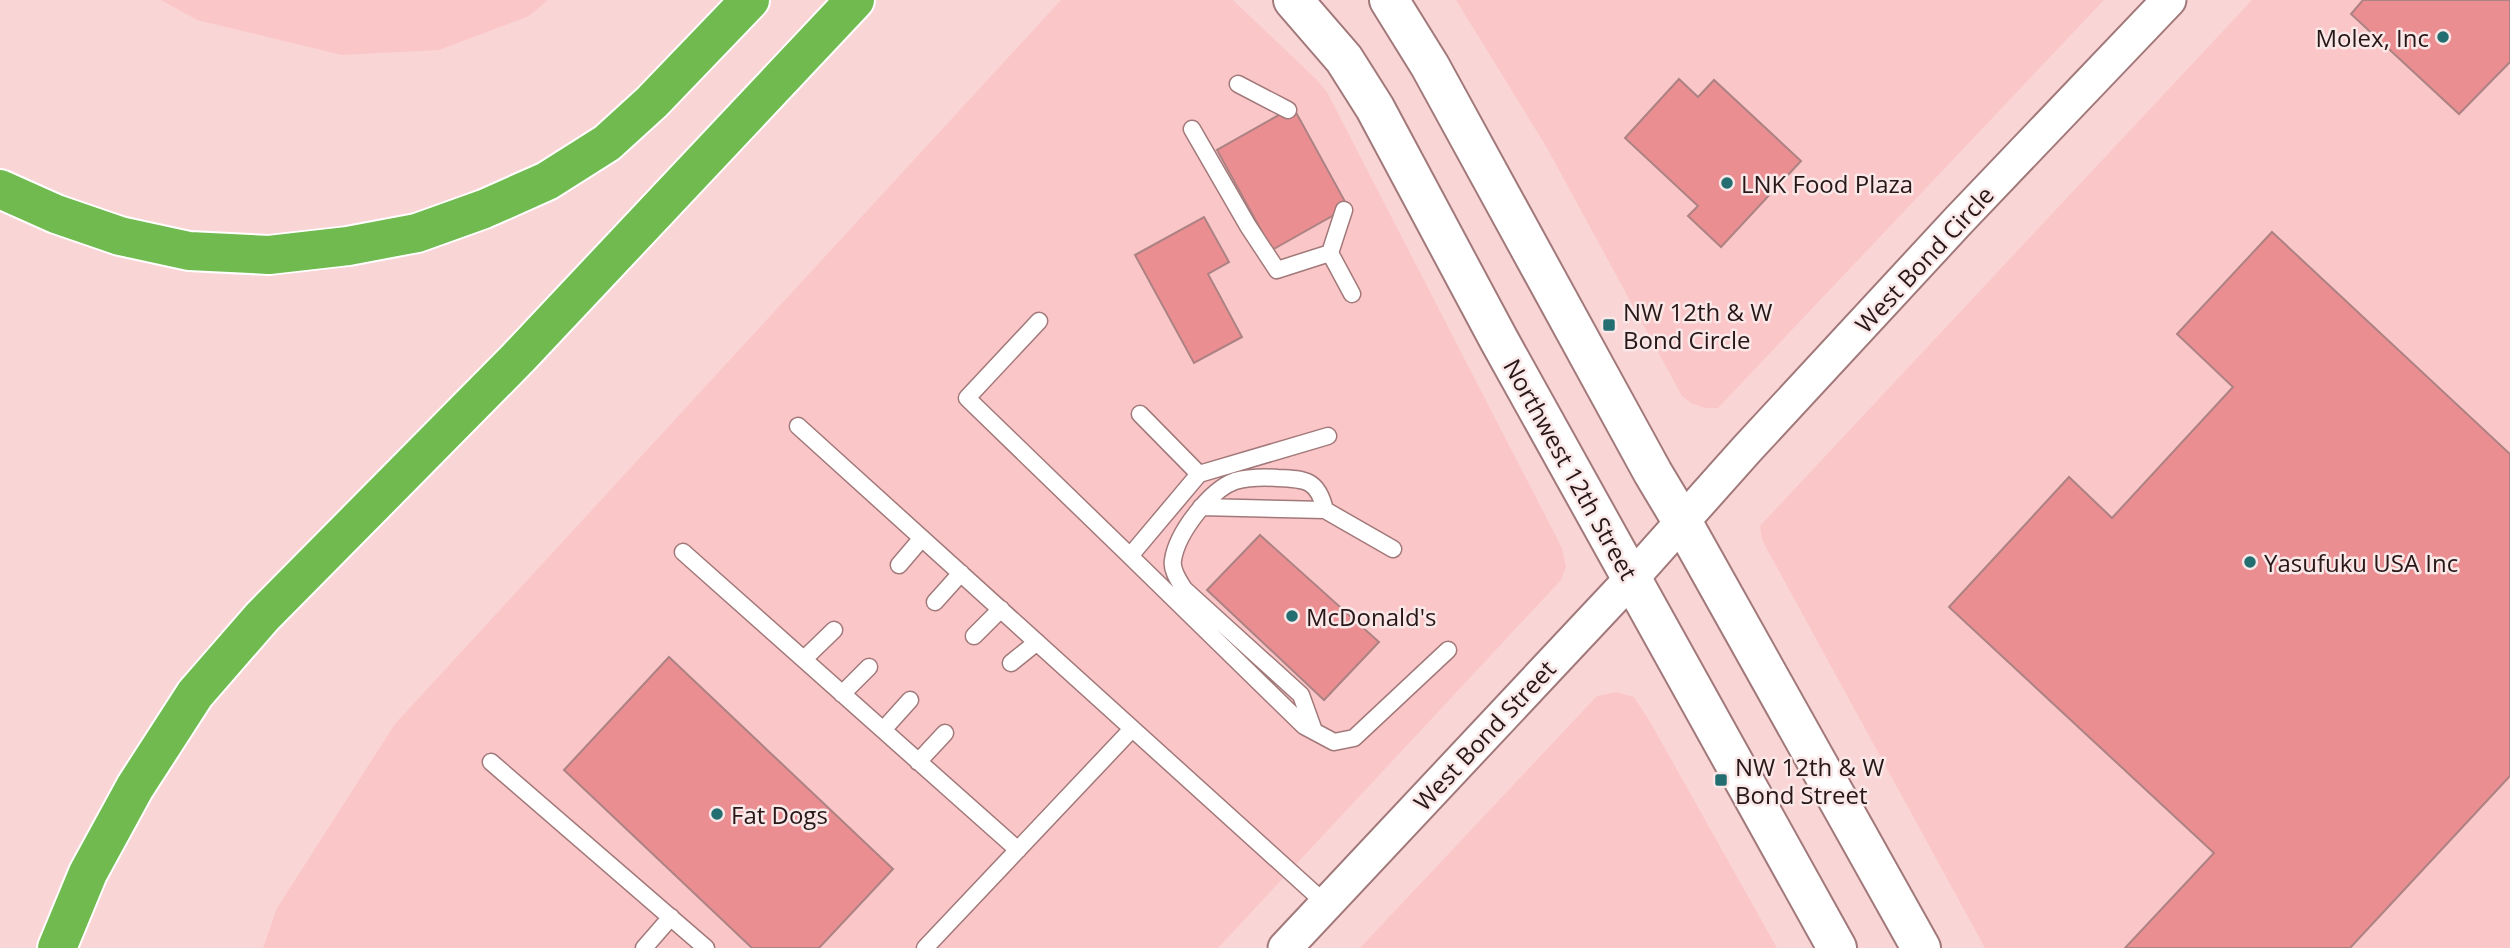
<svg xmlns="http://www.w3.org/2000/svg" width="2510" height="948" viewBox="0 0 2510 948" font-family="'Open Sans',sans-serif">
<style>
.built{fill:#fbc6c7}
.building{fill:#ea8e92;stroke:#ac8283;stroke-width:2}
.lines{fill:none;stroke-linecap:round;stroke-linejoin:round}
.service-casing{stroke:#a2797a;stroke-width:19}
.minor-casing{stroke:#a2797a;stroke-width:37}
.secondary-casing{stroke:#a2797a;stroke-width:42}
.motorway-casing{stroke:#fff;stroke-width:42}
.service{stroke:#fff;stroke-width:16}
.minor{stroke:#fff;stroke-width:33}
.secondary{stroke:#fff;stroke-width:38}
.motorway{stroke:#70ba50;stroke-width:38}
.poi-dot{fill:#226e70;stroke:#fae7e7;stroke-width:2.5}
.labels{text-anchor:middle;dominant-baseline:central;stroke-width:5;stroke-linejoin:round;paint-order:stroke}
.poi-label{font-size:24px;fill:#271717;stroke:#fae7e7;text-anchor:start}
.street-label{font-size:24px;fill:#271717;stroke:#fae7e7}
</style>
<rect width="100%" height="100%" fill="#fad5d5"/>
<path class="built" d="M 161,0 L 548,0 L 529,16 L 439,50 L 342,55 L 197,20 Z
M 1061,0 L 1233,0 L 1317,80 L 1327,92 L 1562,548 L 1566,567 L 1561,580 L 1218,948 L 263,948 L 277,908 L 395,724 Z
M 1456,0 L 2104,0 L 1718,408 L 1705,408 L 1691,403 L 1682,396 L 1547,148 Z
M 2252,0 L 2510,0 L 2510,948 L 1985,948 L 1762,540 L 1760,526 Z
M 1616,692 L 1634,697 L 1649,720 L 1777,948 L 1360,948 L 1597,696 Z"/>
<path class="building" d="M 2363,0 L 2510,0 L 2510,62 L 2459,114 L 2351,14 Z
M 1679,79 L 1698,97 L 1714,80 L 1801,161 L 1721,247 L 1688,216 L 1698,206 L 1625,138 Z
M 1293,107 L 1348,207 L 1272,250 L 1217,150 Z
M 1204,217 L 1229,262 L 1208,274 L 1242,337 L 1194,363 L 1135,255 Z
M 2272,232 L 2510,454 L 2510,776 L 2350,948 L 2125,948 L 2214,853 L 1949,607 L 2069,477 L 2112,518 L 2233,387 L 2177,334 Z
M 1260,535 L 1379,642 L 1324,700 L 1207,590 Z
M 669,657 L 893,869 L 819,948 L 752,948 L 564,770 Z"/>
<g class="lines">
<defs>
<path id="service" d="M 1238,84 L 1288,110
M 1192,129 L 1248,226 L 1277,270 L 1330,253 L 1352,294
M 1330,253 L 1344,210
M 1039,321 L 967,398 L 1130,556
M 1140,414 L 1199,474
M 798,426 L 1326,904
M 1328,436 L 1199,474 L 1130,556 L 1304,726 L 1334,742 L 1354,738 L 1448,650
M 1201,507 L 1325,510
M 683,552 L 1018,850
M 899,565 L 922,538
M 935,602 L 961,573
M 974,636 L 1001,609
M 804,659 L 834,630
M 1011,663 L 1037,642
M 842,694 L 869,667
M 883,730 L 910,700
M 1314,731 L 1301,695 L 1184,589 C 1179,581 1171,570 1173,560 C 1177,533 1210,490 1235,481 C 1250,477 1264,477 1278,478 C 1306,479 1318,480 1325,510 L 1393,549
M 491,762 L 706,948
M 918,762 L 945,733
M 644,948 L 671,917
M 925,948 L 1132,729"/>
<path id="minor" d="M 1285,948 L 1632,578 L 1747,449 L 1959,220 L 2169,0"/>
<path id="secondary" d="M 1293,0 L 1344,59 L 1375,108 L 1499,340 L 1837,948
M 1389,0 L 1430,66 L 1653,473 L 1683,523 L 1921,948"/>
<path id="motorway" d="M 0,189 L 56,214 L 120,236 L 189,251 L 269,255 L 348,246 L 417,233 L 484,209 L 547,181 L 607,143 L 652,102 L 750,0
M 57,948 L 88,873 L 135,787 L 195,694 L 262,617 L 518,358 L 855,0"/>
</defs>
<use href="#service" class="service-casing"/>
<use href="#minor" class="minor-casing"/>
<use href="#secondary" class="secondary-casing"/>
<use href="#motorway" class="motorway-casing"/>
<use href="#service" class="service"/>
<use href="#minor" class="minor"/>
<use href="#secondary" class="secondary"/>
<use href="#motorway" class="motorway"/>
</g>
<g class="poi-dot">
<circle cx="2443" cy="37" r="7"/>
<circle cx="1727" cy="183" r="7"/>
<rect x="1602" y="318" width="14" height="14" rx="3.5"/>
<circle cx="2250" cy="562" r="7"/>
<circle cx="1292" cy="616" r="7"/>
<rect x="1714" y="773" width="14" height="14" rx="3.5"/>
<circle cx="717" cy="814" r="7"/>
</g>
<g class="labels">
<g class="poi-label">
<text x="2429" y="37" text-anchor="end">Molex, Inc</text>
<text x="1741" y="183">LNK Food Plaza</text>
<text x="1623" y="311">NW 12th &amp; W<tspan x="1623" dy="28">Bond Circle</tspan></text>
<text x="2264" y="562">Yasufuku USA Inc</text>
<text x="1306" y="616">McDonald's</text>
<text x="1735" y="766">NW 12th &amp; W<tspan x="1735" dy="28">Bond Street</tspan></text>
<text x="731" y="814">Fat Dogs</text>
</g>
<g class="street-label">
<text transform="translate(1924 259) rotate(-47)">West Bond Circle</text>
<text transform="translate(1571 469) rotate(61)">Northwest 12th Street</text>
<text transform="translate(1484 735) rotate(-47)">West Bond Street</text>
</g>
</g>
</svg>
